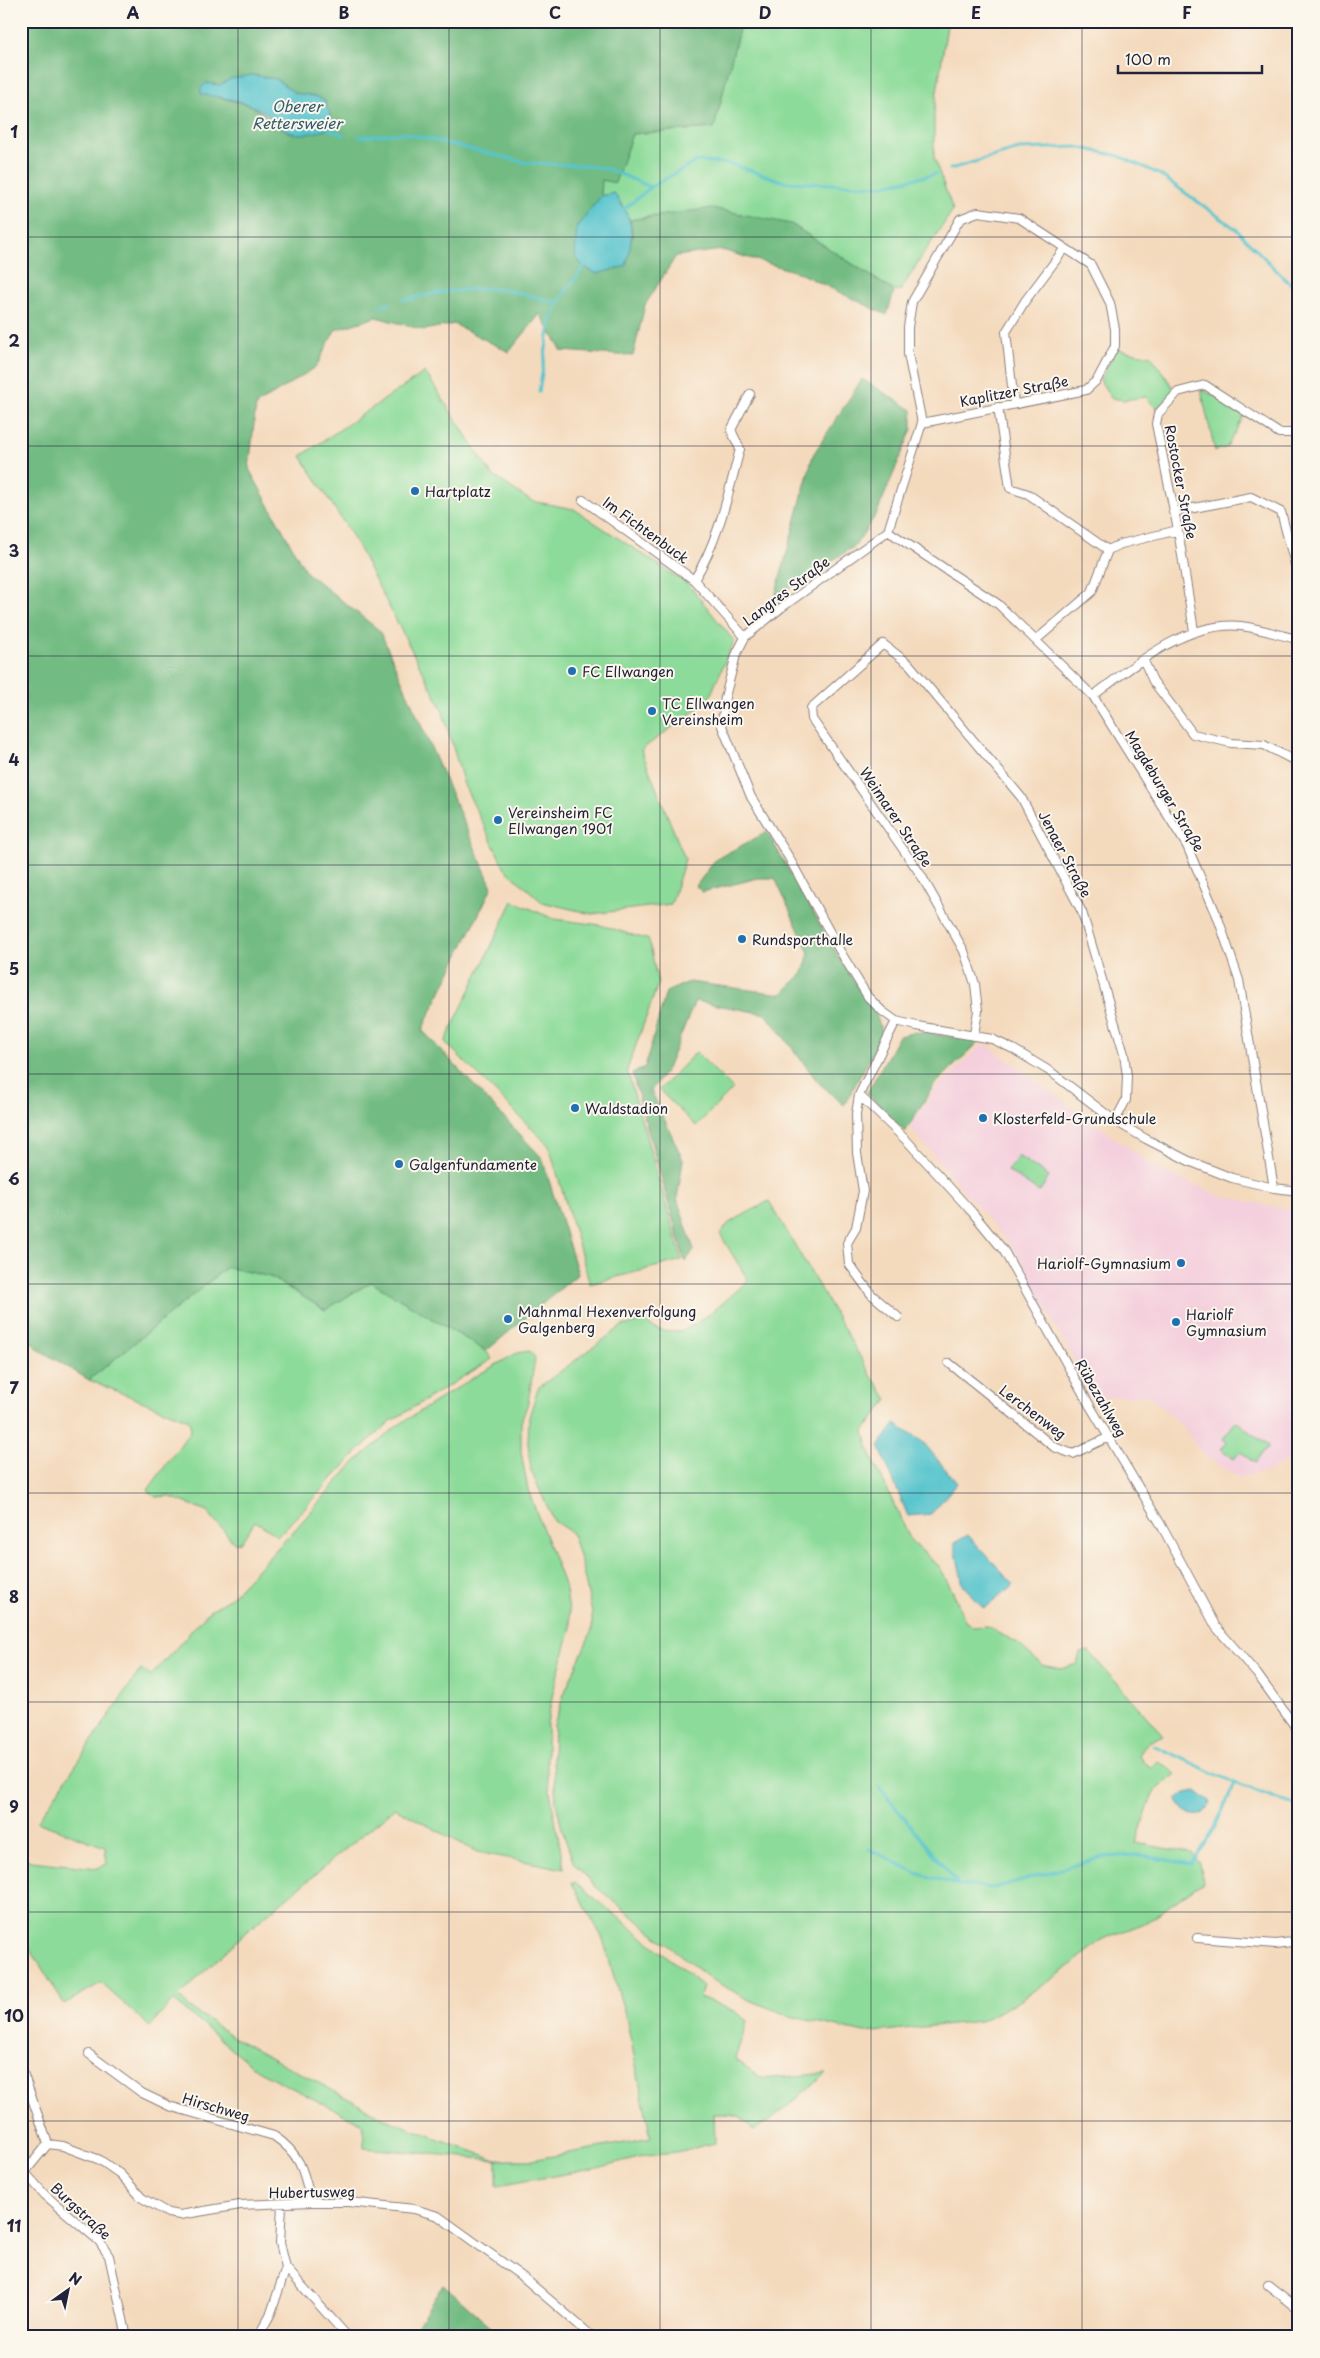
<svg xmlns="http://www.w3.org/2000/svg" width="1320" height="2358" viewBox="0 0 1320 2358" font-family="'Playpen Sans',sans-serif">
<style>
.built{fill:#f4cfdd}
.green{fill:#8ddb9a;stroke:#587e6a}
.forest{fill:#72bb82;stroke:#4a6e5e;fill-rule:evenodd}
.water{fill:#58c5cd;stroke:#3d7484}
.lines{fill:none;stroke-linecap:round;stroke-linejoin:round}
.stream{stroke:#58c5cd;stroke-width:3}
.minor-casing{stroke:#8b7e7c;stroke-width:10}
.minor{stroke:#fff;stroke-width:8}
.grid{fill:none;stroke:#22223b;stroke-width:1;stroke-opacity:0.55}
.poi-dot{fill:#1f6fb2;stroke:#fbf7ec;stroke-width:2}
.labels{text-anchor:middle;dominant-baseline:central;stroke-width:4;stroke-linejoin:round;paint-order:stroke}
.street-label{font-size:14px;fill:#22223b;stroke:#fbf7ec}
.poi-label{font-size:14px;fill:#22223b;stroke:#fbf7ec;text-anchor:start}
.water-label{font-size:15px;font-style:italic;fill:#355b6e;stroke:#fbf7ec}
.neatline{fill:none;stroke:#22223b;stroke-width:2}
.grid-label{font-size:16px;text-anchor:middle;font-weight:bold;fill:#22223b}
</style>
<rect width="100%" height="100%" fill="#fbf7ec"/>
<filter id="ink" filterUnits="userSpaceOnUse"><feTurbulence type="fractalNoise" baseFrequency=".02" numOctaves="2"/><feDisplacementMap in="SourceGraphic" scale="10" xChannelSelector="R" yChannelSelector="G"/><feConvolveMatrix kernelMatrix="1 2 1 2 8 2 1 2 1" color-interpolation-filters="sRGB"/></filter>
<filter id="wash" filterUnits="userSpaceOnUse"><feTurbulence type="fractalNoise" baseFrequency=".0096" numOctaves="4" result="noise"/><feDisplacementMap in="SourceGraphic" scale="20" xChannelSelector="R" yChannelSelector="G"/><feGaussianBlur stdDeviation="1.12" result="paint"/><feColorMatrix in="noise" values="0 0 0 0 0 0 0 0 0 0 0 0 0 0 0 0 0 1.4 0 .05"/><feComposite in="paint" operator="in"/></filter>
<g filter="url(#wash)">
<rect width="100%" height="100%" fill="#f4dabd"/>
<path class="built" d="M 984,1043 L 1157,1169 L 1221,1196 L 1299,1212 L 1299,1452 L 1270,1471 L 1239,1477 L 1204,1456 L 1184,1428 L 1149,1396 L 1094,1397 L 1012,1247 L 910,1127 L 935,1089 Z"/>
<path class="green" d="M 741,21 L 937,21 L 947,25 L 934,112 L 934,158 L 953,210 L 924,253 L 901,290 L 894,291 L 791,224 L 651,216 L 630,220 L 614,193 L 601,196 L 601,180 L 615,182 L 632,134 L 714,128 Z
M 1117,349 L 1151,356 L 1175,390 L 1157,409 L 1146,397 L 1123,400 L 1111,398 L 1100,380 Z
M 425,372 L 492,475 L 531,501 L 574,509 L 689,585 L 734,641 L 708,701 L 641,750 L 685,859 L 671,904 L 592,914 L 542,902 L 505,869 L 464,785 L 442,709 L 353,537 L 301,456 Z
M 1201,390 L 1216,396 L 1244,416 L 1227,447 L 1215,451 Z
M 513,901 L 554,919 L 600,925 L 649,940 L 658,984 L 627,1070 L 682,1260 L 590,1284 L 549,1146 L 445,1042 Z
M 696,1052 L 733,1089 L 696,1126 L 659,1090 Z
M 1018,1156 L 1049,1177 L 1039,1192 L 1008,1171 Z
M 769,1201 L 872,1377 L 888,1399 L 864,1431 L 870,1453 L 911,1541 L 939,1566 L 954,1594 L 965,1621 L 973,1627 L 987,1626 L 1016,1642 L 1042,1665 L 1061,1669 L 1077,1664 L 1080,1653 L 1088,1651 L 1163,1735 L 1147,1743 L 1139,1755 L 1145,1764 L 1151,1767 L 1158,1761 L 1176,1774 L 1153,1793 L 1136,1843 L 1192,1853 L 1200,1864 L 1203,1882 L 1145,1923 L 1101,1940 L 1064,1971 L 1015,2003 L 981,2021 L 864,2033 L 790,2016 L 751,2001 L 709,1978 L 595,1886 L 573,1862 L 562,1829 L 556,1802 L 553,1760 L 554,1725 L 564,1694 L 592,1630 L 592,1613 L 582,1566 L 572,1533 L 554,1521 L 531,1471 L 528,1443 L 529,1417 L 538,1388 L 622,1326 L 645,1321 C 652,1329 665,1333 677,1332 C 693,1331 736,1292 748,1280 L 720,1234 L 729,1223 Z
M 227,1267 L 270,1277 L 325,1310 L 371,1282 L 486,1351 L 492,1359 L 391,1421 L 360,1449 L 278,1536 L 255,1521 L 241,1542 L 234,1543 L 207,1511 L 168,1496 L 155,1497 L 148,1490 L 191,1430 L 189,1420 L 89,1380 Z
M 530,1351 L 535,1358 L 528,1403 L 521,1422 L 521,1452 L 528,1490 L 566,1590 L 571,1627 L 553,1692 L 547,1724 L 547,1775 L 564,1869 L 477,1852 L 395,1808 L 247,1931 L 179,1996 L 189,2007 L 236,2039 L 390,2121 L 497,2160 L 531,2160 L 651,2138 L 627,2022 L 603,1939 L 572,1883 L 575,1882 L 703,1986 L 700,1997 L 734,2011 L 747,2021 L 735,2059 L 763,2079 L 827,2073 L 770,2121 L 753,2130 C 741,2113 735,2114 714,2114 L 715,2143 L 677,2152 L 646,2155 L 593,2169 L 497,2186 L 497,2160 L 364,2148 L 363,2124 L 257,2070 L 173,2000 L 150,2027 L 101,1983 L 64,2004 L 21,1934 L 21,1860 L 98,1868 L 107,1864 L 105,1847 L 37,1822 L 141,1669 L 151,1676 L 209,1611 L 229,1599 L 290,1535 L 355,1462 L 397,1426 L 476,1376 L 517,1353 Z
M 1236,1421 L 1268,1446 L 1255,1463 L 1240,1452 L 1234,1459 L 1221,1449 L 1227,1442 L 1223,1439 Z"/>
<path class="forest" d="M 21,21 L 741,21 L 714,128 L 632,134 L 615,183 L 602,180 L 601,196 L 577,226 L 633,238 L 630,220 L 712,208 L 791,224 L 894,291 L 887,315 L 797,272 L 722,250 L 676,256 L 645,305 L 633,356 L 562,351 L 540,314 L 509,352 L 454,324 L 424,330 L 376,317 L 335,330 L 316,367 L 256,405 L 249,469 L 306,572 L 380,631 L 492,887 L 422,1030 L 542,1158 L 578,1274 L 486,1351 L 371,1282 L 325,1310 L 271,1277 L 227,1267 L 89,1380 L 38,1349 L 28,1339 L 26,1293 L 21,1293 ZM 276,79 L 295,93 L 315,96 L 289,133 L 251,105 L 201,93 L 206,83 L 220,85 Z
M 862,379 L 912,410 L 912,429 L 877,513 L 855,546 L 775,597 L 813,455 Z
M 767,832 L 845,968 L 875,1012 L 883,1034 L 844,1105 L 818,1082 L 766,1014 L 695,1001 L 666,1071 L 651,1090 L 683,1160 L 677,1199 L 694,1250 L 685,1262 L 632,1073 L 645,1067 L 666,992 L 689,982 L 781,994 L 803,973 L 809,953 L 775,878 L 758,878 L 702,892 L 696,886 L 716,859 Z
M 916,1032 L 980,1041 L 934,1085 L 905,1132 L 867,1093 L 899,1036 Z
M 443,2284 L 503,2337 L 413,2337 L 417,2326 Z"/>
<path class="water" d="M 252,75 L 276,79 L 295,93 L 315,96 L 324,100 L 330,114 L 329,129 C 275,145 288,120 250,105 C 235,99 217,97 201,94 L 201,88 L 206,83 L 220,85 L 230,79 Z
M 614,193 C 635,223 634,232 626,266 L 597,274 L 584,267 L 575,257 L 577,226 L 601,196 Z
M 895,1424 L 923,1442 L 957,1483 L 931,1514 L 908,1516 L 879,1446 Z
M 968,1535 L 1014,1585 L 984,1609 L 963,1585 L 954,1543 Z
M 1197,1791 L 1210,1802 C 1205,1823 1182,1817 1177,1799 L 1185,1793 Z"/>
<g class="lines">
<path class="stream" d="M 329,129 L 344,135
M 359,137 L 404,133 L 528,163 L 580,165 L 608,169 L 651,187 L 697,161 L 731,164 L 785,182 L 879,186 L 936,174
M 950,169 L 1019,149 L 1077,147 L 1119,156 L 1159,174 L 1236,229 L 1285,279 L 1299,290
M 622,211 L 651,187
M 403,300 C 431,294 460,288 489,289 C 512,290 536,297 558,303
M 379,306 L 390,303
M 539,392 L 550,324 L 558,303 L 585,265
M 1153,1745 L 1235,1783 L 1299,1807
M 879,1787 L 959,1885
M 869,1849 L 919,1874 L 959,1885 L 994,1888 L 1103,1857 L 1135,1855 L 1191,1864 L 1213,1831 L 1235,1783"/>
</g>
</g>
<g filter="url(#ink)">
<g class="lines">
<defs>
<path id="minor" d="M 1014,404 L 1006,332 L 1025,301 L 1065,248
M 998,407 L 1010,488 L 1028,494 L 1108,550 L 1092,592 L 1036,640
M 922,423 L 1086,390 L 1097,380 L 1115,346 L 1115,329 L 1110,303 L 1091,265 L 1019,218 L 978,212 L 960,219 L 912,302 L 908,327 L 908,354 L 922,423 L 888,531 L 781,608 L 745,637 L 736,655 L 725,697 L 722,726 L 751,797 L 788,856 L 840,951 L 868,997 L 882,1011 L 896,1021 L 917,1026 L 992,1039 L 1013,1049 L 1051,1072 L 1115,1121 L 1146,1139 L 1189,1161 L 1232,1178 L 1274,1188 L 1299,1191
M 583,500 L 694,580 L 745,637
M 1173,512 L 1251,497 L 1281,512 L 1296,568 L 1299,570
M 888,531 L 998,604 L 1093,696 L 1187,846 L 1218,918 L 1239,980 L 1274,1188
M 1108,550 L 1121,544 L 1178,530
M 694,580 C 719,540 728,494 740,449 L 731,430 L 750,394
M 1194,631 L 1178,530 L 1156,424 L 1158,414 L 1178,392 L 1205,385 L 1279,433 L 1299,433
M 1143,659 L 1153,681 L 1193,734 L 1231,743 L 1264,745 L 1299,763
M 1093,696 C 1134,665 1186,621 1241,626 C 1258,628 1276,634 1293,638 L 1299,644
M 896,1021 L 859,1095 L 856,1114 L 857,1153 L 863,1191 L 856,1228 L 847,1243 L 849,1264 L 871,1294 L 898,1317
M 974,1034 L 978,1011 L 975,984 L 964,951 L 921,875 L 812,719 L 811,708 L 883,644 L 909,664 L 1021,797 L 1082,912 L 1124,1054 L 1127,1076 L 1126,1100 L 1115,1121
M 859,1095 L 908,1142 L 972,1212 L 1004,1251 L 1090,1406 L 1160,1523 L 1216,1627 L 1257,1674 L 1299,1732
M 949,1363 L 1054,1447 L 1073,1454 L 1109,1437
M 1197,1938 L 1276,1944 L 1299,1941
M 89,2054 L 142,2093 L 169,2106 L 274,2136 C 301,2154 304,2172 311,2202
M 21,2067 L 48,2144
M 48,2144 L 63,2146 L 100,2160 L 120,2174 L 142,2198 L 168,2213 L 180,2215 L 240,2205 L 311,2202 L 348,2202 L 414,2209 L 438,2216 L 524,2278 L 593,2337
M 21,2168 L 45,2195 L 99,2241 L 109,2256 L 127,2337
M 25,2172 L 48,2144
M 282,2205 L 280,2243 L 286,2268 L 348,2337
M 1268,2285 L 1299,2309
M 258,2337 L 271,2313 L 286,2268"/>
</defs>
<use href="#minor" class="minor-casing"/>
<use href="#minor" class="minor"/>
</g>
</g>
<path class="grid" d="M 238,21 L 238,2337M 449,21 L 449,2337M 660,21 L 660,2337M 871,21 L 871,2337M 1082,21 L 1082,2337M 21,237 L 1299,237M 21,446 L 1299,446M 21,656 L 1299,656M 21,865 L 1299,865M 21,1074 L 1299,1074M 21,1284 L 1299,1284M 21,1493 L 1299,1493M 21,1702 L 1299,1702M 21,1912 L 1299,1912M 21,2121 L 1299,2121"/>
<g class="poi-dot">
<circle cx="415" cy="491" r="5"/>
<circle cx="572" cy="671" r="5"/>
<circle cx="652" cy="711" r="5"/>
<circle cx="498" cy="820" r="5"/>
<circle cx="742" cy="939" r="5"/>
<circle cx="575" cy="1108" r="5"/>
<circle cx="983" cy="1118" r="5"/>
<circle cx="399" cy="1164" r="5"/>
<circle cx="1181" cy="1263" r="5"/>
<circle cx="508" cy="1319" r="5"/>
<circle cx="1176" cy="1322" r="5"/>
</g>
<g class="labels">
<g class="street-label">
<text transform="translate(1014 391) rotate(-11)">Kaplitzer Straße</text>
<text transform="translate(1181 482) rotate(79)">Rostocker Straße</text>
<text transform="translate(646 530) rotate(36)">Im Fichtenbuck</text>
<text transform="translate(786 591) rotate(-37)">Langres Straße</text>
<text transform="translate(1165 791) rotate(59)">Magdeburger Straße</text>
<text transform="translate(896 817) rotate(56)">Weimarer Straße</text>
<text transform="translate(1065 854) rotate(62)">Jenaer Straße</text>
<text transform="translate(1101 1398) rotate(60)">Rübezahlweg</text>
<text transform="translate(1033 1412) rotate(37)">Lerchenweg</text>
<text transform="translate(216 2107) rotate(16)">Hirschweg</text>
<text transform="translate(312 2192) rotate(-1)">Hubertusweg</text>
<text transform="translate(81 2211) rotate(43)">Burgstraße</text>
</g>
<g class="poi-label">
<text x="425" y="491">Hartplatz</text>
<text x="582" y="671">FC Ellwangen</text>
<text x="662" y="703">TC Ellwangen<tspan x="662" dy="16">Vereinsheim</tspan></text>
<text x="508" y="812">Vereinsheim FC<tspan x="508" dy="16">Ellwangen 1901</tspan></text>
<text x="752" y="939">Rundsporthalle</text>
<text x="585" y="1108">Waldstadion</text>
<text x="993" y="1118">Klosterfeld-Grundschule</text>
<text x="409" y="1164">Galgenfundamente</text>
<text x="1171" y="1263" text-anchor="end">Hariolf-Gymnasium</text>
<text x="518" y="1311">Mahnmal Hexenverfolgung<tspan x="518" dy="16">Galgenberg</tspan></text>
<text x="1186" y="1314">Hariolf<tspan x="1186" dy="16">Gymnasium</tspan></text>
</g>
<g class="water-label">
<text x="297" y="105">Oberer<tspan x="297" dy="17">Rettersweier</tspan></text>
</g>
</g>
<rect width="1320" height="2358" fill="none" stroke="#fbf7ec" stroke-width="55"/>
<g transform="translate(68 2290) rotate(33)" stroke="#fbf7ec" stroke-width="4" paint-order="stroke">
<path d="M0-4L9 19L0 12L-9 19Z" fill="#22223b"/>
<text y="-8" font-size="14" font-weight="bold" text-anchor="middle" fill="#22223b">N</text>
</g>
<path d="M1118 65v8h144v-8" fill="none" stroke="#22223b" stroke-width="2.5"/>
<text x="1125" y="65" font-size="15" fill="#22223b" stroke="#fbf7ec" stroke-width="4" paint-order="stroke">100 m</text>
<rect x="28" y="28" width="1264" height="2302" class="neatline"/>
<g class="grid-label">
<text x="133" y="19">A</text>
<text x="344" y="19">B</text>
<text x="555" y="19">C</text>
<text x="765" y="19">D</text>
<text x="976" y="19">E</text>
<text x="1187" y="19">F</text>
<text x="14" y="138">1</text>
<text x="14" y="347">2</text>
<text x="14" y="557">3</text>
<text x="14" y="766">4</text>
<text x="14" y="975">5</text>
<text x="14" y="1185">6</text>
<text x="14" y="1394">7</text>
<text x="14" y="1603">8</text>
<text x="14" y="1813">9</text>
<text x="14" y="2022">10</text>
<text x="14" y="2232">11</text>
</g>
</svg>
